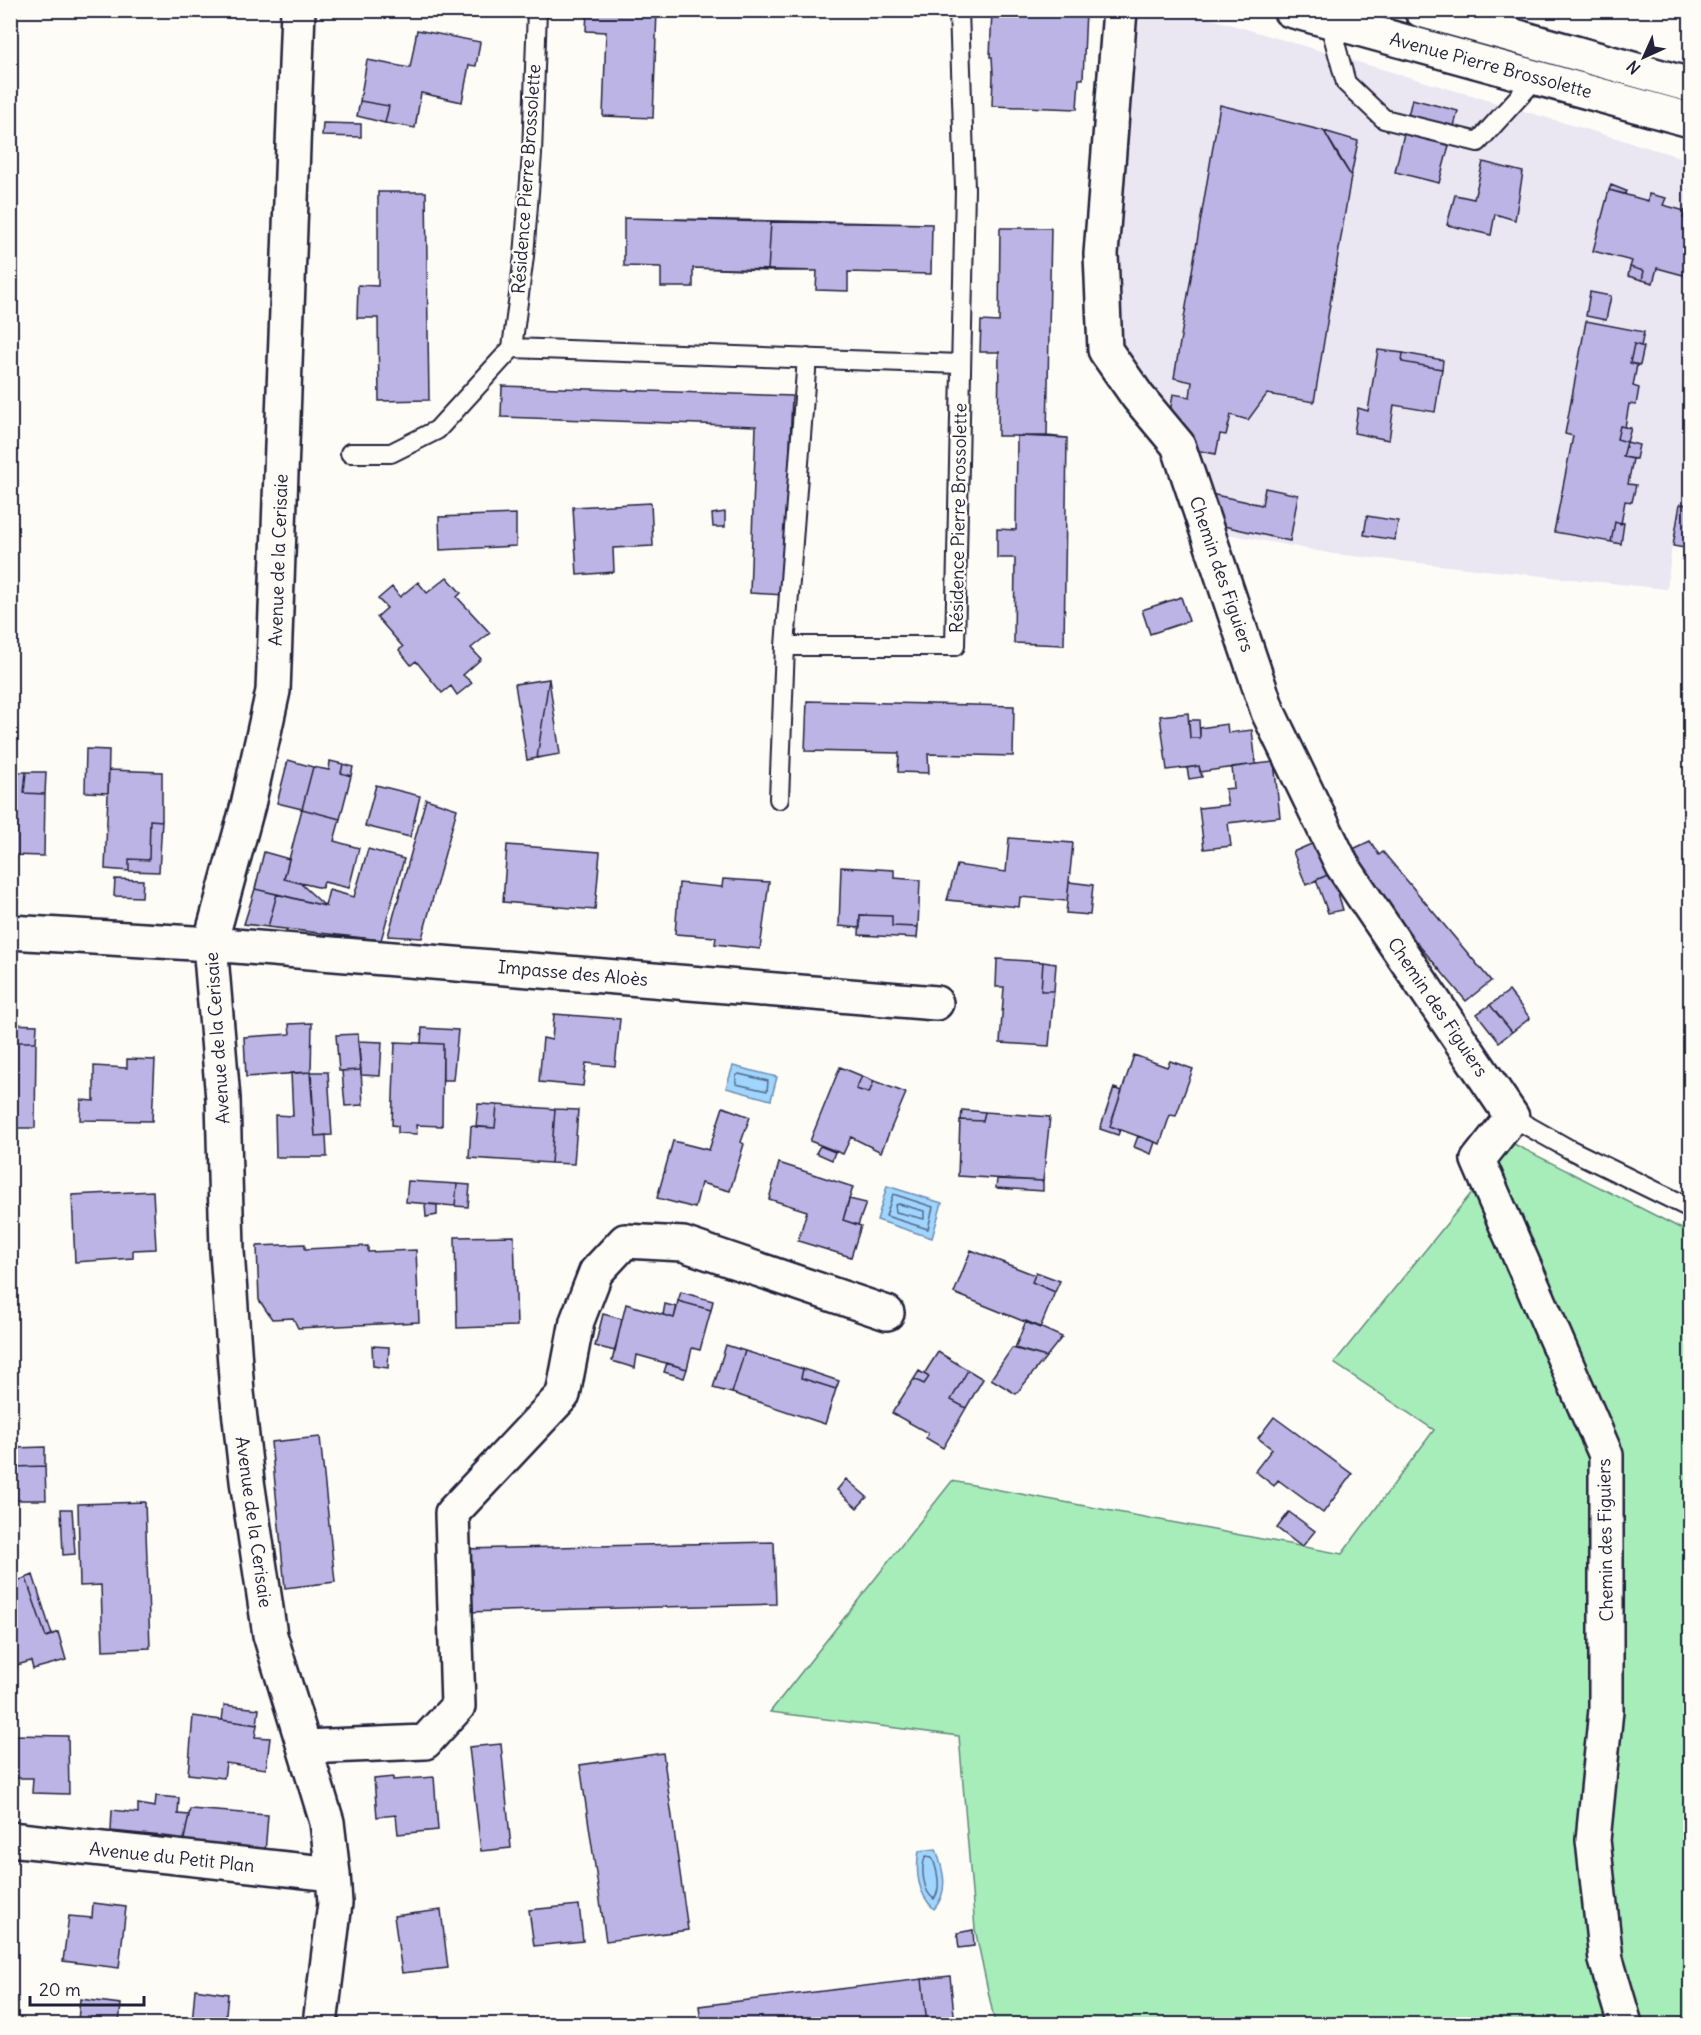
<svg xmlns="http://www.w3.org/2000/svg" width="1701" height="2035" viewBox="0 0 1701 2035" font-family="Delius,sans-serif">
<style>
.built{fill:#eae6f2}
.green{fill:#a6edba;stroke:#64887a;stroke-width:1.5}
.water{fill:#9fd5fe;stroke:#6d8db0;stroke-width:1.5}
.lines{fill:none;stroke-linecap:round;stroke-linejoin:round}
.shore{stroke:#546a89;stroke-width:1.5}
.building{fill:#bcb4e5;stroke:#22223b;stroke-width:1.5}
.service-casing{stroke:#22223b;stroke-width:22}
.minor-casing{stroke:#22223b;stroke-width:38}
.secondary-casing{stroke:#22223b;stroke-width:38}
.service{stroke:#fdfcf7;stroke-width:18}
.minor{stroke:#fdfcf7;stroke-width:33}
.secondary{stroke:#fdfcf7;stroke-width:33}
.labels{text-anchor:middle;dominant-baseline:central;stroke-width:5;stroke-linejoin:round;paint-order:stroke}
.street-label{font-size:18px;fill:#22223b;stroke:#fdfcf7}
</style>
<rect width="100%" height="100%" fill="#fdfcf7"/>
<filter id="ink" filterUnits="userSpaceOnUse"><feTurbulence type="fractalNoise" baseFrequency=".0167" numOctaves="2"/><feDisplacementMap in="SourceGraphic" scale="12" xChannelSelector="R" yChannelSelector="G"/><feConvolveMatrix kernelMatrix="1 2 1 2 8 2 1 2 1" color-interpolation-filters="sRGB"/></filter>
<g filter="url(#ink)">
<path class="built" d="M 1128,11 L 1185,11 L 1690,160 L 1690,547 L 1672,544 L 1667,589 L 1334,554 L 1212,531 L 1112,349 Z"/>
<path class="green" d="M 1512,1143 L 1690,1233 L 1690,2024 L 995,2024 L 975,1929 L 959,1736 L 770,1712 L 952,1481 L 1342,1554 L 1434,1430 L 1334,1363 Z"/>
<path class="water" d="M 733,1066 L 777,1077 L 771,1100 L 726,1088 Z
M 887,1186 L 942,1203 L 932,1238 L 877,1220 Z
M 936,1849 C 943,1869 950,1891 934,1909 C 918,1894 915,1872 919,1851 Z"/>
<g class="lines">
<path class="shore" d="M 739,1074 L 768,1081 L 767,1091 L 736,1084 L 736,1076 Z
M 893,1194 L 933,1207 L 928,1229 L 886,1216 Z
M 899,1204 L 924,1211 L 924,1219 L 896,1212 L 895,1205 Z
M 926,1856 L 932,1857 C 937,1869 942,1888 934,1899 C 923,1892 920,1867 926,1856 Z"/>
</g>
<path class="building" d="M 587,10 L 657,10 L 653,118 L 603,116 L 606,32 L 586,31 Z
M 992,10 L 1086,10 L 1083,79 L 1079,79 L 1077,109 L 992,106 L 993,74 L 992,57 L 990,57 Z
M 417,30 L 480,42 L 476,66 L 469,65 L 462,102 L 421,93 L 415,128 L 385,123 L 389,106 L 360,101 L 367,60 L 410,68 Z
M 1412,99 L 1458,111 L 1439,183 L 1395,172 Z
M 360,101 L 389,106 L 385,123 L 357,116 Z
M 1220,105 L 1324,131 L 1351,176 L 1314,402 L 1267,394 L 1248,420 L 1231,415 L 1226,435 L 1220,434 L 1216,454 L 1190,449 L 1169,420 L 1173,394 L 1190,397 L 1192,382 L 1174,378 Z
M 323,123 L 361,124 L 361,137 L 322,136 Z
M 1324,131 L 1358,141 L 1351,176 L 1337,154 Z
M 1483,162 L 1523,172 L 1515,220 L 1495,214 L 1491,235 L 1447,225 L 1455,195 L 1474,199 Z
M 1611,185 L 1626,191 L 1625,194 L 1609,190 Z
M 1609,190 L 1648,201 L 1649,194 L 1666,198 L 1663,205 L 1685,211 L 1683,218 L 1690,220 L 1690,265 L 1687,276 L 1657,268 L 1653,283 L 1642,280 L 1644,271 L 1630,267 L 1632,261 L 1593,251 Z
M 378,192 L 426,192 L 429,400 L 379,401 L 378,318 L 357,318 L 358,285 L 378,286 Z
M 1687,206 L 1690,207 L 1690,220 L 1683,218 Z
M 624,218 L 932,224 L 931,274 L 848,272 L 848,291 L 816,290 L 817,271 L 693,268 L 693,287 L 661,287 L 661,267 L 624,266 Z
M 624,218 L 771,222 L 768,271 L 693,268 L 693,287 L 661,287 L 661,267 L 624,266 Z
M 771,222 L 932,224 L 931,274 L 848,272 L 848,291 L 816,290 L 817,271 L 768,271 Z
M 1000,228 L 1051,228 L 1047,436 L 1067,438 L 1064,645 L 1014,643 L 1015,558 L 997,558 L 997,529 L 1016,530 L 1017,436 L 998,436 L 999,352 L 980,352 L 981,321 L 999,322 Z
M 1000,228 L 1051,228 L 1047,436 L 998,436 L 999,352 L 980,352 L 981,321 L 999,322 Z
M 1630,267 L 1644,271 L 1642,280 L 1628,276 Z
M 1590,292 L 1611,296 L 1606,320 L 1586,316 Z
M 1586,321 L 1644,332 L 1641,346 L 1634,344 L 1630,363 L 1637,365 L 1633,386 L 1639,388 L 1636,405 L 1629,404 L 1625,427 L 1620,426 L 1617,439 L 1627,442 L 1623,457 L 1633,459 L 1628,484 L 1636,485 L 1632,502 L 1625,501 L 1621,524 L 1615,522 L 1611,542 L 1554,532 L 1573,436 L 1565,434 Z
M 1634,344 L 1644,347 L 1640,365 L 1630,363 Z
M 1378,350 L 1403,353 L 1402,362 L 1442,369 L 1435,412 L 1394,405 L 1389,440 L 1354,433 L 1358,408 L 1368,411 Z
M 1403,353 L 1443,360 L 1442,369 L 1402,362 Z
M 502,386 L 792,396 L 784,595 L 750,593 L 756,426 L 501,417 Z
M 1620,426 L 1631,428 L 1627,442 L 1617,439 Z
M 1017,436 L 1067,438 L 1064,645 L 1014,643 L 1015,558 L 997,558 L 997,529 L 1016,530 Z
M 1627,442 L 1639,445 L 1636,459 L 1623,457 Z
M 1265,488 L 1298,495 L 1290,541 L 1215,524 L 1206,493 L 1262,505 Z
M 651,503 L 653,546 L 613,548 L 614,572 L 577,575 L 573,507 Z
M 1680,504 L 1690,505 L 1690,549 L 1673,546 Z
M 725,512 L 725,527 L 713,527 L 712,514 Z
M 516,514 L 516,546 L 440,550 L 439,517 Z
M 1367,516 L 1398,521 L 1395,540 L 1364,535 Z
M 1615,522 L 1624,523 L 1621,544 L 1611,542 Z
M 447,577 L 461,593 L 457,597 L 490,633 L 471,648 L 481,659 L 463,675 L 472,683 L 457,695 L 451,686 L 442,693 L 416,661 L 411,665 L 399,650 L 403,647 L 377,617 L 387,608 L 378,599 L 392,587 L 400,597 L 418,582 L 427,593 Z
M 1181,597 L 1189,621 L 1150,634 L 1142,610 Z
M 1687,637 L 1690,637 L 1690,694 L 1688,694 Z
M 549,679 L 560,754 L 537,758 Z
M 549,679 L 537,758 L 527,760 L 515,684 Z
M 807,701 L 1014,706 L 1013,756 L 928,754 L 929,773 L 898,772 L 899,753 L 805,751 Z
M 1188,713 L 1190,738 L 1200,738 L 1200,728 L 1227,724 L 1228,733 L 1252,730 L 1256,764 L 1200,772 L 1199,766 L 1167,770 L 1160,716 Z
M 1189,720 L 1199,720 L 1200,738 L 1190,738 Z
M 86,749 L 109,750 L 108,793 L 85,792 Z
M 288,760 L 313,767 L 302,809 L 277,803 Z
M 330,761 L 343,764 L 341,773 L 351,776 L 340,819 L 302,809 L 313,767 L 329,770 Z
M 1274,762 L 1280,817 L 1228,823 L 1231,846 L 1204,849 L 1199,808 L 1228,805 L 1225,789 L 1234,788 L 1232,767 Z
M 343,764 L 353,767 L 351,776 L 341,773 Z
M 1199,766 L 1202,777 L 1189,779 L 1187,768 Z
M 109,770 L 162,772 L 162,821 L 150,820 L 149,860 L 129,859 L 129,871 L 105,869 Z
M 10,772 L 26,772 L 24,793 L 45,794 L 44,856 L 10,855 Z
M 26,772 L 46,772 L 45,794 L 24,793 Z
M 376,785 L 420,796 L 410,837 L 365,826 Z
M 426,799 L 457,809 L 422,938 L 388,936 Z
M 302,809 L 340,819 L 334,841 L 359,848 L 349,888 L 324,882 L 322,888 L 284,879 Z
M 150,820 L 162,821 L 159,872 L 129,871 L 129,859 L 149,860 Z
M 1009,838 L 1073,843 L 1067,901 L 1020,897 L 1019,907 L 947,900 L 957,865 L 1006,872 Z
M 1370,841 L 1379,855 L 1383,852 L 1491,981 L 1466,1001 L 1358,873 L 1351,850 Z
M 1316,842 L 1334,872 L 1306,885 L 1293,852 Z
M 507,845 L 600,852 L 595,910 L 503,902 Z
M 368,849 L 404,859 L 381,940 L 268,927 L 277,894 L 325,906 L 329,890 L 354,897 Z
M 264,852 L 289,859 L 284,879 L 300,883 L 325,906 L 255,889 Z
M 841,867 L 894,870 L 894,878 L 920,880 L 918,927 L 892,926 L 892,916 L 860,915 L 860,928 L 839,926 Z
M 1332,873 L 1343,910 L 1328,913 L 1316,880 Z
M 115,879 L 143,880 L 142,897 L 114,896 Z
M 723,879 L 769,882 L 760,949 L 715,944 L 716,937 L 675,934 L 679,883 L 722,887 Z
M 1069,882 L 1093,885 L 1090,915 L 1066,913 Z
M 255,889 L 277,894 L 268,927 L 244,924 Z
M 860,915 L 892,916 L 892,926 L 918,927 L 917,938 L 859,935 Z
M 997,959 L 1043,962 L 1041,991 L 1054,991 L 1049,1046 L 1000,1043 L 1004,987 L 996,987 Z
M 1043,962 L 1056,964 L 1054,991 L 1041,991 Z
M 1509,991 L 1530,1018 L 1512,1032 L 1490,1005 Z
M 1490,1005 L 1512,1032 L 1499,1042 L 1477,1014 Z
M 554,1014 L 620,1019 L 615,1066 L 586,1063 L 583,1086 L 539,1082 L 543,1038 L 552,1040 Z
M 312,1023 L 311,1072 L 246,1077 L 244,1037 L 290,1034 L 289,1024 Z
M 10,1024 L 37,1025 L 36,1042 L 10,1042 Z
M 422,1028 L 458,1030 L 453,1080 L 443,1080 L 443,1044 L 421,1043 Z
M 358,1034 L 361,1070 L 339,1071 L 336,1035 Z
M 358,1041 L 382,1042 L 380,1076 L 361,1075 Z
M 10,1042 L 36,1042 L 35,1128 L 10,1128 Z
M 395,1042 L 443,1044 L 442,1126 L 416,1125 L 417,1134 L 398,1133 L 398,1126 L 392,1125 Z
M 1134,1055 L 1167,1067 L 1170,1061 L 1193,1069 L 1176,1116 L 1170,1115 L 1160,1144 L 1110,1126 Z
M 127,1059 L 155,1060 L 152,1121 L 80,1120 L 81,1100 L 94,1101 L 94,1066 L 127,1068 Z
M 840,1067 L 862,1076 L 856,1089 L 869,1093 L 874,1081 L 906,1093 L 881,1152 L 851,1137 L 843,1154 L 810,1141 Z
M 361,1070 L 363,1105 L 345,1106 L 342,1071 Z
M 310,1072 L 315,1136 L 326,1135 L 327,1157 L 276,1157 L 275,1115 L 293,1116 L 291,1073 Z
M 311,1072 L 328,1072 L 332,1135 L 315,1136 Z
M 862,1076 L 874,1081 L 869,1093 L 856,1089 Z
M 1114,1088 L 1122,1091 L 1110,1126 L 1120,1130 L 1118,1135 L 1100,1129 Z
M 478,1104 L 497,1105 L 495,1128 L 476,1127 Z
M 497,1105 L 555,1109 L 551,1163 L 469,1158 L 471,1126 L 495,1128 Z
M 723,1107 L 750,1117 L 741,1142 L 744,1144 L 730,1191 L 701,1183 L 695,1208 L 657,1198 L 673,1141 L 709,1150 Z
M 555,1109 L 578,1110 L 574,1164 L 551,1163 Z
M 962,1110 L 985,1112 L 983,1121 L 961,1120 Z
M 985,1112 L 1050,1117 L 1043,1181 L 958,1176 L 960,1120 L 983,1121 Z
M 1138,1136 L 1155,1142 L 1151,1154 L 1134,1147 Z
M 820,1146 L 835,1152 L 832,1160 L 816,1153 Z
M 779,1163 L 853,1187 L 843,1220 L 861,1226 L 851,1257 L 798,1241 L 807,1211 L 769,1199 Z
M 997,1179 L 1043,1181 L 1043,1191 L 996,1188 Z
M 408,1181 L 457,1184 L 455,1206 L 406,1202 Z
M 457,1184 L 470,1185 L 468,1207 L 455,1206 Z
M 153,1191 L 156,1249 L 133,1250 L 133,1258 L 75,1262 L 72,1195 Z
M 849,1199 L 866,1203 L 858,1225 L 843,1220 Z
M 425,1204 L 437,1205 L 437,1215 L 426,1217 Z
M 514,1236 L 517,1326 L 457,1328 L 455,1237 Z
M 305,1244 L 305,1249 L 368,1246 L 368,1252 L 416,1250 L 419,1322 L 298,1328 L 293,1318 L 272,1319 L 259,1300 L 257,1246 Z
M 971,1250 L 1035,1275 L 1032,1282 L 1055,1292 L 1040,1328 L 954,1293 Z
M 1036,1272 L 1060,1281 L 1055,1292 L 1032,1282 Z
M 681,1292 L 713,1301 L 711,1310 L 678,1301 Z
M 678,1301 L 711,1310 L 700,1350 L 692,1348 L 687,1369 L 637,1355 L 635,1368 L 612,1361 L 626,1304 L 674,1318 Z
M 665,1304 L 677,1307 L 674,1318 L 663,1315 Z
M 603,1314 L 622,1319 L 615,1351 L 595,1346 Z
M 1026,1321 L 1062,1337 L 1046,1357 L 1015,1348 Z
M 726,1345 L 745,1351 L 732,1393 L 713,1388 Z
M 372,1346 L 389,1347 L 388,1368 L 373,1366 Z
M 1012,1348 L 1046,1357 L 1016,1394 L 991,1379 Z
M 745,1351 L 803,1369 L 801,1378 L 836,1389 L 825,1424 L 732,1393 Z
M 938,1352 L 968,1370 L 951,1400 L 966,1408 L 943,1448 L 926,1438 L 928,1433 L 892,1413 L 914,1379 L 924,1384 L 929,1377 L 924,1374 Z
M 667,1363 L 687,1369 L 684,1378 L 664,1372 Z
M 803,1369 L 839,1381 L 836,1389 L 801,1378 Z
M 968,1370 L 983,1379 L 966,1408 L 951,1400 Z
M 919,1371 L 929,1377 L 924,1384 L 914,1379 Z
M 1274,1417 L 1352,1474 L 1323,1513 L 1278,1480 L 1274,1486 L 1255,1471 L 1272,1449 L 1258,1438 Z
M 320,1437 L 335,1582 L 285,1588 L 271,1442 Z
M 45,1447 L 45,1466 L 14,1467 L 14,1448 Z
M 10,1448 L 14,1448 L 14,1467 L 45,1466 L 46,1500 L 10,1500 Z
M 846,1479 L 867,1497 L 857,1508 L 837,1490 Z
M 145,1502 L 150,1648 L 103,1650 L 101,1585 L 80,1586 L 78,1504 Z
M 61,1509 L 72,1509 L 75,1554 L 63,1555 Z
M 1289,1512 L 1315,1531 L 1302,1547 L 1277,1528 Z
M 774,1542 L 776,1604 L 464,1612 L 463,1549 Z
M 33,1575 L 52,1635 L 46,1637 L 26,1578 Z
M 26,1578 L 46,1637 L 58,1632 L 66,1660 L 33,1669 L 31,1661 L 10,1667 L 10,1583 Z
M 224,1705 L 259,1709 L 257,1725 L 222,1720 Z
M 193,1716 L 257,1725 L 255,1737 L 270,1738 L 266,1769 L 226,1763 L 224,1778 L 188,1774 Z
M 10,1735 L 68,1736 L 69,1794 L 32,1793 L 33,1778 L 10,1778 Z
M 501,1744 L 511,1848 L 481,1851 L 469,1747 Z
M 663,1753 L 688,1930 L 606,1941 L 580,1765 Z
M 393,1777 L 393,1780 L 434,1777 L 438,1830 L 398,1834 L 396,1815 L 377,1817 L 374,1779 Z
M 10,1785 L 13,1785 L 12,1815 L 10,1815 Z
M 156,1796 L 179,1798 L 178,1814 L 189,1815 L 183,1844 L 173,1842 L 172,1837 L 111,1831 L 112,1810 L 138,1813 L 138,1804 L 155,1807 Z
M 190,1809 L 268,1815 L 265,1853 L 183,1844 Z
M 93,1903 L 126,1907 L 119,1968 L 63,1961 L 69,1916 L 92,1918 Z
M 579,1905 L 583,1941 L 534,1946 L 529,1910 Z
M 441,1910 L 448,1968 L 402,1973 L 394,1916 Z
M 973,1930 L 974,1946 L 959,1948 L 957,1933 Z
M 950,1976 L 955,2024 L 927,2024 L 922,1979 Z
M 922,1979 L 927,2024 L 701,2024 L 699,2006 Z
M 195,1989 L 228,1994 L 225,2024 L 192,2024 Z
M 80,1999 L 121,2004 L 119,2024 L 78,2021 Z"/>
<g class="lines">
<defs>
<path id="service" d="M 1329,21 L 1346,83 L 1384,119 L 1478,142 L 1537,77
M 512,348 L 961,364
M 350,453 L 391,453 L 437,430 L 512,348 L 524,256 L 532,154 L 537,10
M 785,646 L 807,358
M 779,799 L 785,646 L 955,646 L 965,189 L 959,10
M 1512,1117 L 1569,1149 L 1690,1208"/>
<path id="minor" d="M 298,10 L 273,691 L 248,805 L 210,944 L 223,1099 L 227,1251 L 237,1392 L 247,1481 L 270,1635 L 327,1822 L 333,1874 L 335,1903 L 320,2024
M 1120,10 L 1101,254 L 1105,350 L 1138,397 L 1178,445 L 1268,712 L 1342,865 L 1512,1117 L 1478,1160 L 1606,1455 L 1606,1710 L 1593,1840 L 1606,1960 L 1625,2024
M 10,932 L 210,944 L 936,1003
M 305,1747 L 425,1742 L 458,1706 L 452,1513 L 563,1395 L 577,1321 L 596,1272 L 625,1241 L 683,1244 L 887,1313
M 10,1839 L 333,1874"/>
<path id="secondary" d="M 1290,10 L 1690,120
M 1421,10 L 1690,85"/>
</defs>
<use href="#service" class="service-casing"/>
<use href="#minor" class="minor-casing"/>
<use href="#secondary" class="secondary-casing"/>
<use href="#service" class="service"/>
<use href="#minor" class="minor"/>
<use href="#secondary" class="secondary"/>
</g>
</g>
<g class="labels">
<g class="street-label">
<text transform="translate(1491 65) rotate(15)">Avenue Pierre Brossolette</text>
<text transform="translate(526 179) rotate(-86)">Résidence Pierre Brossolette</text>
<text transform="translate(958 518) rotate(-89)">Résidence Pierre Brossolette</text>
<text transform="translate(278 560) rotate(-88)">Avenue de la Cerisaie</text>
<text transform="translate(1222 574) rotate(71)">Chemin des Figuiers</text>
<text transform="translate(573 973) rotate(5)">Impasse des Aloès</text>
<text transform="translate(1438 1007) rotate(56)">Chemin des Figuiers</text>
<text transform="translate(217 1038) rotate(-94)">Avenue de la Cerisaie</text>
<text transform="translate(254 1522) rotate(82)">Avenue de la Cerisaie</text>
<text transform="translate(1605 1540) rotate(-91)">Chemin des Figuiers</text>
<text transform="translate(172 1857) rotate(6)">Avenue du Petit Plan</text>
</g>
</g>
<rect width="1701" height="2035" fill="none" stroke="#fdfcf7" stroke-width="36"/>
<rect x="18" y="18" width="1665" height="1999" fill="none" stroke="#22223b" stroke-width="2" filter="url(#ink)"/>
<g transform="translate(1644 57) rotate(225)" stroke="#fdfcf7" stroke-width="4.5" paint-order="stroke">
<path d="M0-4.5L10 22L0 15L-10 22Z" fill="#22223b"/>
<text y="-9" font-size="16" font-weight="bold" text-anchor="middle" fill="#22223b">N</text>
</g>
<path d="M30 1996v9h114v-9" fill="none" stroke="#22223b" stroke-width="3"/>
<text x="39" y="1996" font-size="18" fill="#22223b" stroke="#fdfcf7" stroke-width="4.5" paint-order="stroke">20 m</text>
</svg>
